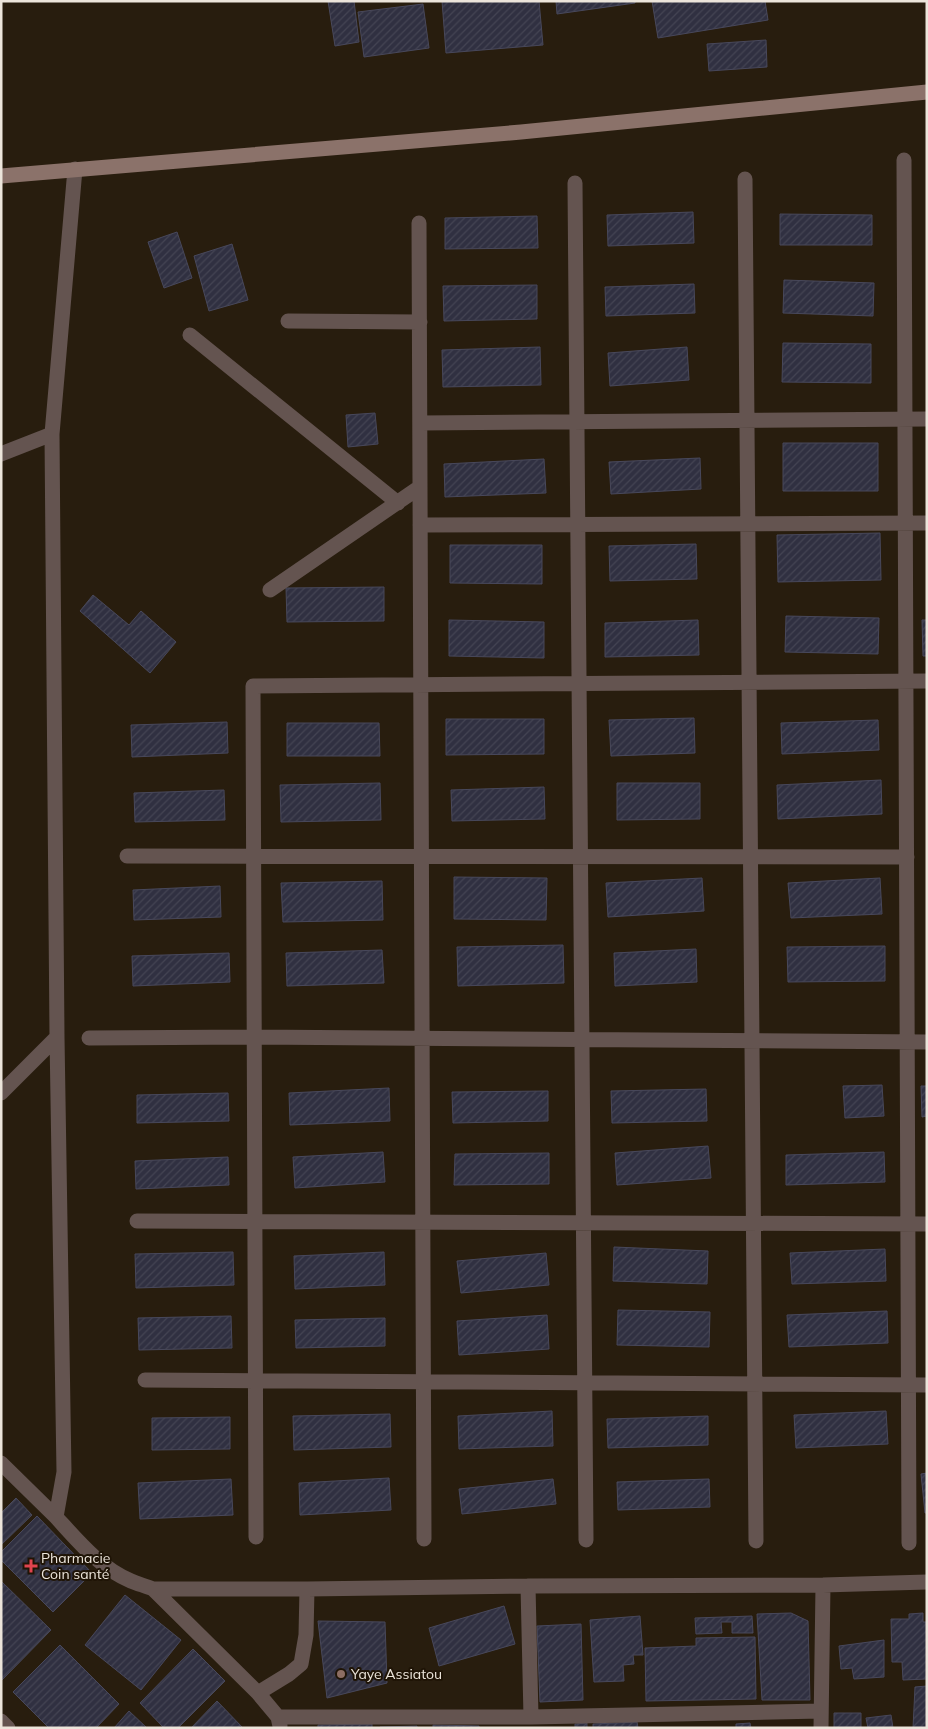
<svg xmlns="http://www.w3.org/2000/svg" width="928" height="1729" viewBox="0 0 928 1729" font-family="Mulish,sans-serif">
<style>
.building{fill:url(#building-hatch);stroke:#48485b}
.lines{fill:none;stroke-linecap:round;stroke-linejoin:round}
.street{stroke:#645450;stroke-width:15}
.secondary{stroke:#8b726a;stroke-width:15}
.health-dot{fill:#e0444e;stroke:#1f1406;stroke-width:2}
.education-dot{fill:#8d6e63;stroke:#1f1406;stroke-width:2}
.labels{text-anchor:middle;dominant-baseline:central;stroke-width:4;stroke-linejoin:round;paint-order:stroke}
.poi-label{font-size:14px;fill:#ece5db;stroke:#1f1406;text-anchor:start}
</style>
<defs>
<pattern id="building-hatch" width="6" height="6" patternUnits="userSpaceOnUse" patternTransform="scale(1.25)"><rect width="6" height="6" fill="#303041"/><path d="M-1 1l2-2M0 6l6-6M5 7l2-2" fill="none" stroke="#444453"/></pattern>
</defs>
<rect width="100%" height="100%" fill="#281d0e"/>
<path class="building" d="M 328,1 L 354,1 L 359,42 L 335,46 Z
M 442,1 L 539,1 L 543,45 L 446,53 Z
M 556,1 L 635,1 L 635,3 L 557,14 Z
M 652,1 L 765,1 L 768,20 L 658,38 Z
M 423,4 L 429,48 L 364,57 L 358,12 Z
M 766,40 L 767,67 L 709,71 L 707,44 Z
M 693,212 L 694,243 L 608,246 L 607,215 Z
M 780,214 L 872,215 L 872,245 L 780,245 Z
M 537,216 L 538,248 L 445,249 L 445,218 Z
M 177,232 L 192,278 L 164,288 L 148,242 Z
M 232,244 L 248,300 L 209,311 L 194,256 Z
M 784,280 L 874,283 L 873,316 L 783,313 Z
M 694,284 L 695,313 L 606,316 L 605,287 Z
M 537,285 L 537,319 L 444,321 L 443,286 Z
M 783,343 L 871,344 L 871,383 L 782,382 Z
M 540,347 L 541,385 L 443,387 L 442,350 Z
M 687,347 L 689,380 L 610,386 L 608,353 Z
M 375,413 L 378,444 L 348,447 L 346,415 Z
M 783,443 L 878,443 L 878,491 L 783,491 Z
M 700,458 L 701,489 L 611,494 L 609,462 Z
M 544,459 L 546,493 L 445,497 L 444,464 Z
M 880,533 L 881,580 L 778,582 L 777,535 Z
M 696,544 L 697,579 L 610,581 L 609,546 Z
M 450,545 L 542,545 L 542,584 L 450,583 Z
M 384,587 L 384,621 L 287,622 L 286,588 Z
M 93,595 L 129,625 L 141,611 L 176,642 L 150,673 L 80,611 Z
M 786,616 L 879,618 L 878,654 L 785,652 Z
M 449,620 L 544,622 L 544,658 L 449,656 Z
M 698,620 L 699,655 L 605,657 L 605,623 Z
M 922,620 L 927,620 L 927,656 L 923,656 Z
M 694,718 L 695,753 L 611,756 L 609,720 Z
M 446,719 L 544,719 L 544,754 L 446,755 Z
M 878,720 L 879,750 L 782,754 L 781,723 Z
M 227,722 L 228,753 L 132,757 L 131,725 Z
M 287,723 L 379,723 L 380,756 L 287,756 Z
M 881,780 L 882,814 L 778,819 L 777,785 Z
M 380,783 L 381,820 L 281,822 L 280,785 Z
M 617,783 L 700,783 L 700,819 L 617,820 Z
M 544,787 L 545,819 L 452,821 L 451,790 Z
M 224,790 L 225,820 L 135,822 L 134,793 Z
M 454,877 L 547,878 L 546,920 L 454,919 Z
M 702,878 L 704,911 L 608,917 L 606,883 Z
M 880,878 L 882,914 L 791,918 L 788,883 Z
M 382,881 L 383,920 L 283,922 L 281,883 Z
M 220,886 L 221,917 L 134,920 L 133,890 Z
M 563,945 L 564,983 L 458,986 L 457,947 Z
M 885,946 L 885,981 L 788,982 L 787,947 Z
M 696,949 L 697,982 L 615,986 L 614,953 Z
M 382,950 L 384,983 L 287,986 L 286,953 Z
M 229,953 L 230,982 L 133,986 L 132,956 Z
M 882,1085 L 884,1116 L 845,1118 L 843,1086 Z
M 921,1086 L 927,1086 L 927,1116 L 922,1117 Z
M 389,1088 L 390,1121 L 290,1125 L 289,1093 Z
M 706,1089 L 707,1121 L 612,1123 L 611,1091 Z
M 548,1091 L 548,1121 L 453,1123 L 452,1092 Z
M 228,1093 L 229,1121 L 137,1123 L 137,1095 Z
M 708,1146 L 711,1178 L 617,1185 L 615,1153 Z
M 383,1152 L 385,1182 L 295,1188 L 293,1157 Z
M 884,1152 L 885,1182 L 786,1185 L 786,1155 Z
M 549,1153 L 549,1184 L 454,1185 L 455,1154 Z
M 228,1157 L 229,1185 L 136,1189 L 135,1161 Z
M 614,1247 L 708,1251 L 707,1284 L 613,1281 Z
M 885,1249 L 886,1281 L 792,1284 L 790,1253 Z
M 233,1252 L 234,1285 L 136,1288 L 135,1254 Z
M 384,1252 L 385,1285 L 295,1289 L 294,1256 Z
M 546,1253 L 549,1285 L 461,1293 L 457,1261 Z
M 618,1310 L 710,1312 L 709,1347 L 617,1345 Z
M 887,1311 L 888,1343 L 789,1347 L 787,1315 Z
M 547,1315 L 549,1349 L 459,1355 L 457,1321 Z
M 231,1316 L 232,1348 L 139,1350 L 138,1318 Z
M 385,1318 L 385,1346 L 296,1348 L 295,1320 Z
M 552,1411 L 553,1446 L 459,1449 L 458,1416 Z
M 886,1411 L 888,1444 L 796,1448 L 794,1415 Z
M 390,1414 L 391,1447 L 294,1450 L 293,1416 Z
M 708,1416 L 708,1445 L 608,1448 L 607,1419 Z
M 230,1417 L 230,1449 L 152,1450 L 152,1418 Z
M 927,1473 L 927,1513 L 925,1513 L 921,1474 Z
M 389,1478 L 391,1510 L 300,1515 L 299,1483 Z
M 231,1479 L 233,1515 L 140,1519 L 138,1483 Z
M 553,1479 L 556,1504 L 462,1514 L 459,1489 Z
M 709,1479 L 710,1507 L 618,1510 L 617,1482 Z
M 16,1498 L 32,1515 L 1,1545 L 1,1513 Z
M 37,1516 L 92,1573 L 53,1612 L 1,1560 L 1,1552 Z
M 1,1581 L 51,1630 L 2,1680 L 1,1679 Z
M 125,1595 L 181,1640 L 141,1690 L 85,1645 Z
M 504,1606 L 515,1644 L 439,1666 L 429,1628 Z
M 791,1613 L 808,1621 L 810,1700 L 762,1700 L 757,1614 Z
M 923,1613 L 923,1622 L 927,1622 L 927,1679 L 903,1680 L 902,1662 L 892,1662 L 891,1619 L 909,1619 L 909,1614 Z
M 640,1616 L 643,1655 L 633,1655 L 634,1664 L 623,1665 L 624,1681 L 594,1682 L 590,1620 Z
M 752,1616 L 753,1633 L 732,1633 L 732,1622 L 721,1622 L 722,1633 L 696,1634 L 695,1618 Z
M 318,1621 L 385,1622 L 387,1683 L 327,1698 Z
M 581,1624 L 583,1700 L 540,1702 L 537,1626 Z
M 755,1637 L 756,1699 L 646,1701 L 645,1648 L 696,1646 L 696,1638 Z
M 884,1640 L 884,1677 L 854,1679 L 852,1668 L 841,1669 L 839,1646 Z
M 60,1645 L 119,1704 L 96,1728 L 49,1728 L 13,1692 Z
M 193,1649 L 225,1681 L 178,1728 L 164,1728 L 140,1703 Z
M 927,1686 L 927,1728 L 913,1728 L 915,1687 Z
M 217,1701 L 243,1728 L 191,1728 Z
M 129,1711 L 147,1728 L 114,1728 Z
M 834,1713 L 861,1713 L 861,1728 L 834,1728 Z
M 891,1715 L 893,1728 L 868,1728 L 866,1718 Z
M 637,1722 L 638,1728 L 593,1728 L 593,1724 Z
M 587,1723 L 587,1728 L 575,1728 L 575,1724 Z
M 750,1723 L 751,1728 L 736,1728 L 736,1724 Z
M 372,1724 L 372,1728 L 318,1728 L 318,1725 Z
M 433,1725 L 479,1726 L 479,1728 L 433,1728 Z
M 417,1726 L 417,1728 L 380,1728 L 380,1727 Z"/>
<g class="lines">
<path class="street" d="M 904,160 L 909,1543
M 75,169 L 52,434 L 57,1037 L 64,1472 L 56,1517 C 78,1541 100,1568 131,1581 C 138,1584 146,1586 153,1589 L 307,1589 L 528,1586 L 823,1585 L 927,1582
M 745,179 L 756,1541
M 575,183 L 586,1540
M 419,223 L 424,1539
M 288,321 L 420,322
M 190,335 L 398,503
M 420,423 L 927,419
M 1,454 L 52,434
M 420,525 L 927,523
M 270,590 L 420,487
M 127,856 L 907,857
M 89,1038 L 254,1037 L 927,1042
M 1,1093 L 57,1037
M 137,1221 L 927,1224
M 145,1380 L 927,1385
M 1,1463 L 56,1517
M 256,1537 L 253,686 L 927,681
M 528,1586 L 531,1717
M 153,1589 L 258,1693 L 278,1717 L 280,1726
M 258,1693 L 289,1674 L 301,1664 L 306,1635 L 307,1589
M 278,1717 L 531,1717 L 821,1711
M 1,1721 L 8,1728
M 821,1728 L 823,1585"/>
<path class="secondary" d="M 1,176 L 521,132 L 927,92"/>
</g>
<path class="health-dot" d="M28.5 1558.5h5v5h5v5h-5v5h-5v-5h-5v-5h5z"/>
<circle class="education-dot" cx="341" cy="1674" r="5"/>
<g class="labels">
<g class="poi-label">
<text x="41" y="1558">Pharmacie<tspan x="41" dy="16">Coin santé</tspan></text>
<text x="351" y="1674">Yaye Assiatou</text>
</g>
</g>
<rect width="928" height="1729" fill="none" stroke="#ece5db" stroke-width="5"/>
</svg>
